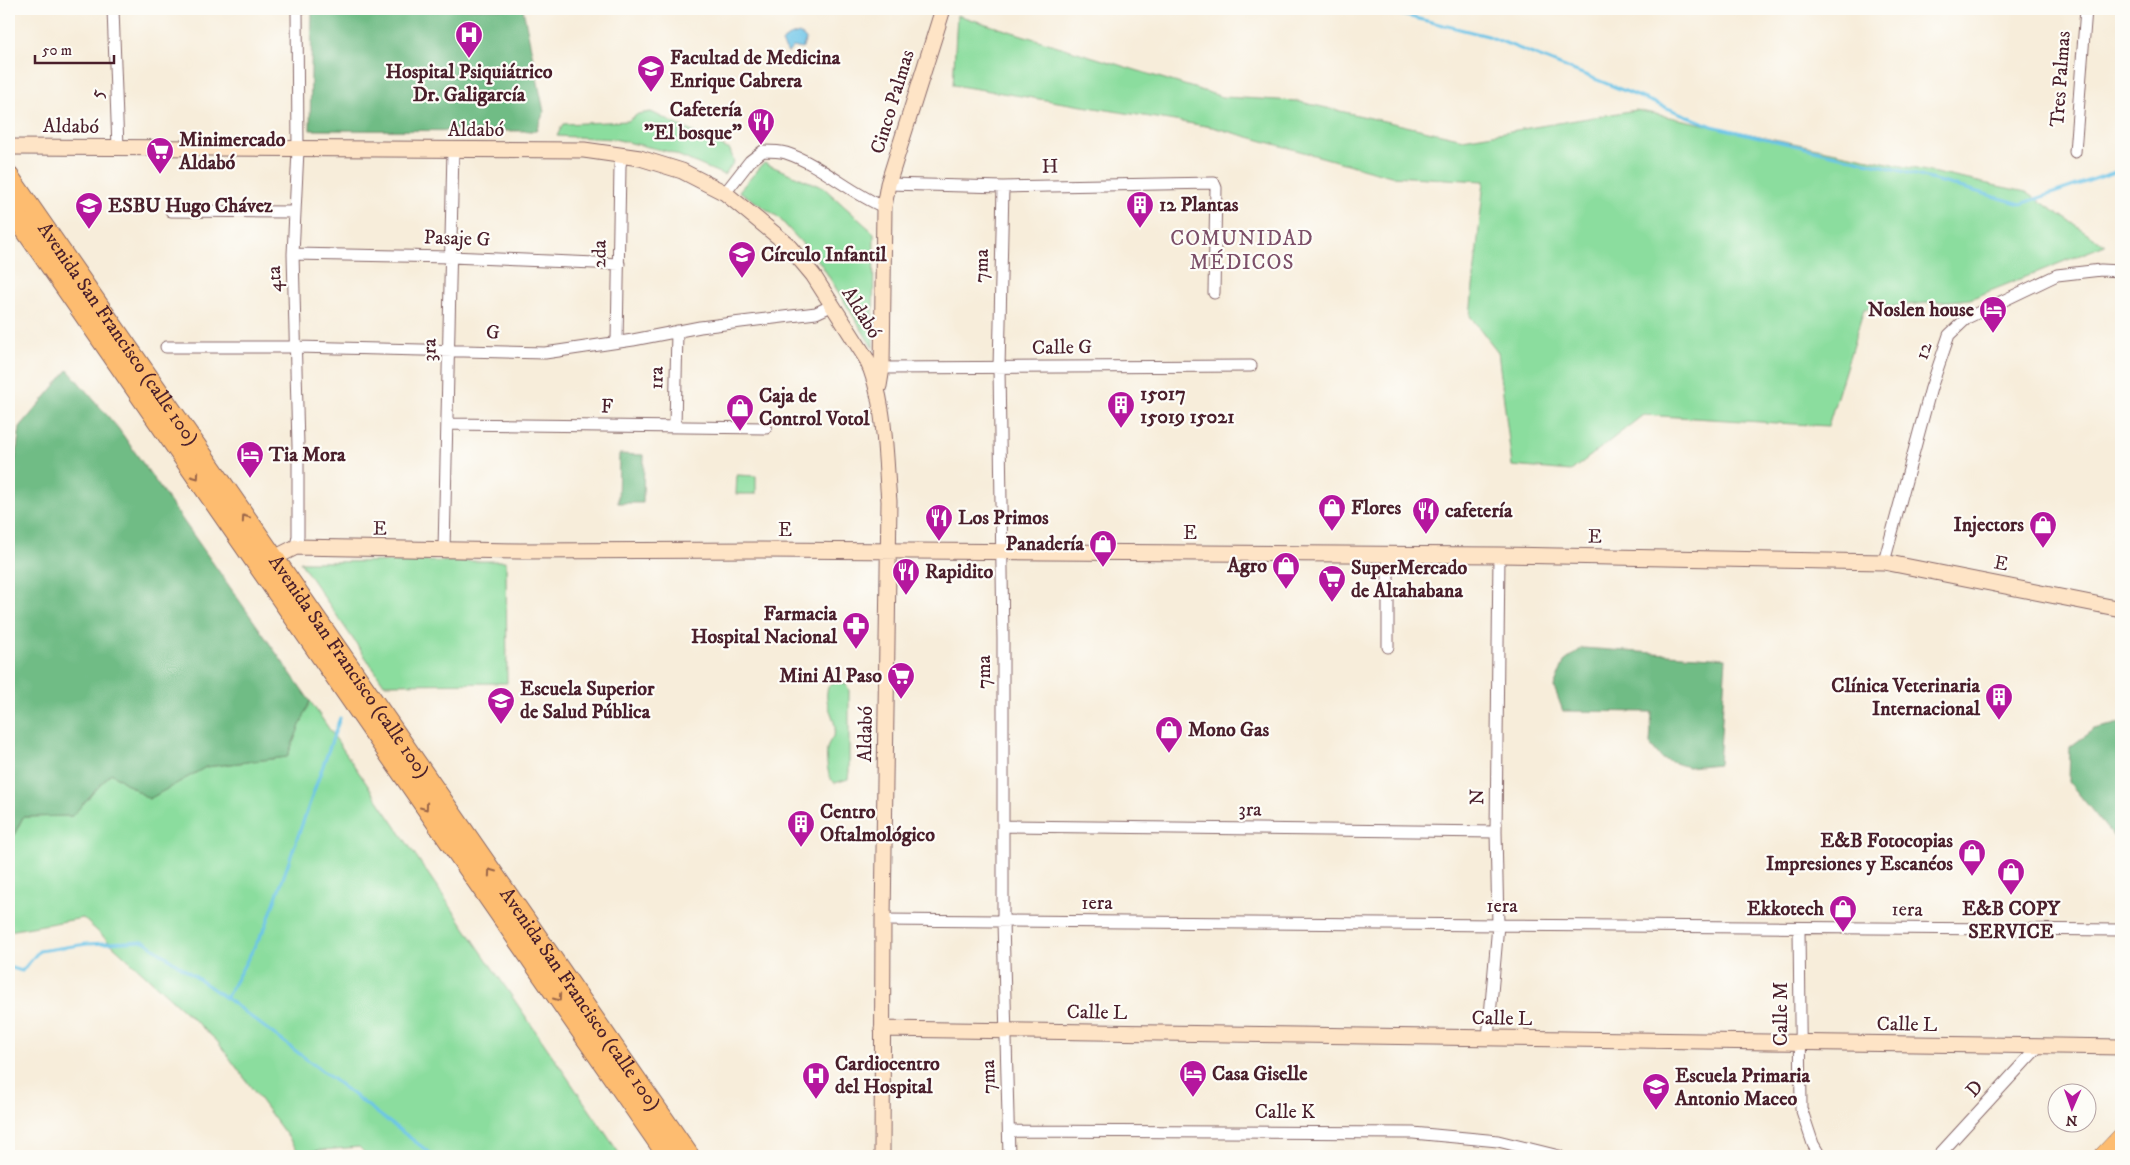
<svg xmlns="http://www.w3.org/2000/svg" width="2130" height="1165" viewBox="0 0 2130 1165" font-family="'IM FELL DW Pica',serif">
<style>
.green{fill:#8bdd9e;stroke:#6a7e64}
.forest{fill:#70bc85;stroke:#5d6e58}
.water{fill:#6bc4e8;stroke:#5a728a}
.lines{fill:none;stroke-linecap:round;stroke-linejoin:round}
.stream{stroke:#6bc4e8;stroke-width:3}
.street-casing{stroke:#876768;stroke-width:13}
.secondary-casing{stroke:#876768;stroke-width:17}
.primary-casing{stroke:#876768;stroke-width:19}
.highway-casing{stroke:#876768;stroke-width:22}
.street{stroke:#fff;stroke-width:11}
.secondary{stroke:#fee4c6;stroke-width:15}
.primary{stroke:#fdbc70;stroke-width:18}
.highway{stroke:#fdbc70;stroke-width:20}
.oneway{stroke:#9b664a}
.labels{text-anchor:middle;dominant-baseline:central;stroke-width:4.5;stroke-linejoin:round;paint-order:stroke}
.poi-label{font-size:20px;font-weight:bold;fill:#4a1f2b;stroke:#fdfcf7;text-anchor:start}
.street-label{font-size:20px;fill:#4a1f2b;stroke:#fdfcf7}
.neighbourhood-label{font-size:21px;letter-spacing:1px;fill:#7c4f68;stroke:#fdfcf7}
</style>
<rect width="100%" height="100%" fill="#fdfcf7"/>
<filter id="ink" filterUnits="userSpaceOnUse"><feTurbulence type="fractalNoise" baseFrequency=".02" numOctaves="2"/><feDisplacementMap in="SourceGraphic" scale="10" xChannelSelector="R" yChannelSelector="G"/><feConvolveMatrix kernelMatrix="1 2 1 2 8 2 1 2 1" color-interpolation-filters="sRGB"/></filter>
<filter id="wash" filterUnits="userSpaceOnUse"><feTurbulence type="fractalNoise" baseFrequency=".0096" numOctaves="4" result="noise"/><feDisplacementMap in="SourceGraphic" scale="20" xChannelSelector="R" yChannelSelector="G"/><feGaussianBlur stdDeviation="1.12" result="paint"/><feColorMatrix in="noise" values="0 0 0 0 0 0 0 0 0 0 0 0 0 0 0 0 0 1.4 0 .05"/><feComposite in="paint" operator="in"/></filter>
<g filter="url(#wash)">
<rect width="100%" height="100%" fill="#f7edda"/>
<path class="green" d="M 957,15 L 1223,97 L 1296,101 L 1463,139 L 1636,110 L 2026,192 L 2105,245 L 1970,299 L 1864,309 L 1828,426 L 1643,415 L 1571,471 L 1512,466 L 1498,352 L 1470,316 L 1484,181 L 1391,176 L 1212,127 L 953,85 Z
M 651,112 L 730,150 L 734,162 L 724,175 L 670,152 L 614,139 L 557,136 L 563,124 L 628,121 L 638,114 Z
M 764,163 L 824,188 L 874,233 L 873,348 L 821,264 L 778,217 L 739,191 Z
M 737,475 L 756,476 L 756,494 L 736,494 Z
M 506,561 L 507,683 L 384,684 L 300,562 Z
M 835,682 L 846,684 L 849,690 L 849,771 L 848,779 L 835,783 L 831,780 C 827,771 825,755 828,745 C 831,738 836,735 835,727 C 833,712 822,701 829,685 Z
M 310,701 L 621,1156 L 368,1156 L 359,1147 L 299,1152 L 217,1041 L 83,918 L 9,931 L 9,845 L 23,817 L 72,816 L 111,773 L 149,799 L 206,767 L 287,757 Z"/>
<path class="forest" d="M 312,9 L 523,9 L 544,112 L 536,131 L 310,130 Z
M 68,370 L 118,428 L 310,701 L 287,757 L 206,767 L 149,799 L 111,773 L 72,816 L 23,817 L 9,845 L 9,507 L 20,427 Z
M 619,454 L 644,455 L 643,503 L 618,503 Z
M 1582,648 L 1726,658 L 1719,764 L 1688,767 L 1662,759 L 1650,744 L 1652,712 L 1563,711 L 1554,687 L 1564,662 Z
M 2121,723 L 2121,853 L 2117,841 L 2069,782 L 2070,747 L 2094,729 Z"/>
<path class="water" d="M 799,33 L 806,39 L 802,49 L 793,47 L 788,53 L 782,43 L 787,37 Z"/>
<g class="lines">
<path class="stream" d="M 1378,9 L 1488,36 L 1712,126 L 1887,167 L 2021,204 L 2121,170
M 9,967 L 22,971 L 39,951 L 87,944 L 144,941 L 226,998 L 434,1156
M 226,998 L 266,926 L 340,718"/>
</g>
</g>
<g filter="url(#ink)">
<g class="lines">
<defs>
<path id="street" d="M 113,9 L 118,148
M 2075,152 L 2086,9
M 888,184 L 1003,187 L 1214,183 L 1216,188 L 1214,293
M 1003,187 L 999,368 L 1003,639 L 1003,921 L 1009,1156
M 725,193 L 750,161 L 763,151 C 770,151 779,151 786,153 C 822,165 850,193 884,207
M 171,211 L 294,212
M 293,254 L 451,257 L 619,264
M 617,342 L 620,166 L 622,155
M 166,347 L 296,347 L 545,353 L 633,340 L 700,327 L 816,313 L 833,305
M 876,371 L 882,368 L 1251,366
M 447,424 L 766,428
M 675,427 L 677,331
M 296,547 L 298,536 L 298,446 L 293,254 L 298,150 L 297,9
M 444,550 L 453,150
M 1884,562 L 1931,388 L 1949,335 L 1967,318 L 2057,275 L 2101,270 L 2121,271
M 1388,647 L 1388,554
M 1004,826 L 1496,832
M 883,920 L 2121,930
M 1799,929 L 1801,1108 L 1813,1144 L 1820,1156
M 1488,1038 L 1498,925 L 1496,832 L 1499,555
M 1009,1131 L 1413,1133 L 1498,1141 L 1559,1156
M 1938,1156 L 2039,1046"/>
<path id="secondary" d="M 9,147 L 584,150 L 640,158 L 682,171 L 725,193 L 787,244 L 813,275 L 866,358 C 886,399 885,456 889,501 L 883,920 L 882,1156
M 879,386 L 882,368 L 884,207 L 888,184 L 943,9
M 266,562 L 296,547 L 520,551 L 761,550 L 1499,555 L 1884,562 L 2121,609
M 882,1029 L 2121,1047"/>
<path id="primary" d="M 2103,1156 L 2121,1137"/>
<g id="highway">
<path id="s1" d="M 9,177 L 689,1156"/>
<path d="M 9,206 L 668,1156"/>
</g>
</defs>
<use href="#street" class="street-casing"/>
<use href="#secondary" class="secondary-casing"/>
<use href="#primary" class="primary-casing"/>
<use href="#highway" class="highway-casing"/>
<use href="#street" class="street"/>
<use href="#secondary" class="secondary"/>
<use href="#primary" class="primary"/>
<use href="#highway" class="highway"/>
</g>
<defs><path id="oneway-chevron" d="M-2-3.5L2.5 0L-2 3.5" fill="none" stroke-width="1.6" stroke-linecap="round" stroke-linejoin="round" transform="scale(1.25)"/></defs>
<g class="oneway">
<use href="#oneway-chevron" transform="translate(196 476) rotate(55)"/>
<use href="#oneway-chevron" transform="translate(245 518) rotate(-125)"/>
<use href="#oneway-chevron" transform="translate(425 807) rotate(55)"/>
<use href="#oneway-chevron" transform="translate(491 872) rotate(-125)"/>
<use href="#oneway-chevron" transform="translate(558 998) rotate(55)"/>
</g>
</g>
<defs>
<symbol id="hospital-pin" viewBox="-11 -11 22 30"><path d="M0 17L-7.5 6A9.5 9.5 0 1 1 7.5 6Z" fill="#b5179e" stroke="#fdfcf7"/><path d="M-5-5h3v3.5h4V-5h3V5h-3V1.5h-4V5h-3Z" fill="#fff"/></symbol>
<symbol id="university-pin" viewBox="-11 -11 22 30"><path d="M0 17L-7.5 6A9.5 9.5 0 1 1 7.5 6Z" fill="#b5179e" stroke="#fdfcf7"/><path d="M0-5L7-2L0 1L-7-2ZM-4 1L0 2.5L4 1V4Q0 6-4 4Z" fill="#fff"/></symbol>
<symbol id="restaurant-pin" viewBox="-11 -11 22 30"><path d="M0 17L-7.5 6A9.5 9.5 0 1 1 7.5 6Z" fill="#b5179e" stroke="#fdfcf7"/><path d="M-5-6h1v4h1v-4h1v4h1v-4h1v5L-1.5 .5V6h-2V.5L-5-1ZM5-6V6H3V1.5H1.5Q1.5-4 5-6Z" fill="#fff"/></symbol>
<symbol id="supermarket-pin" viewBox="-11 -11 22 30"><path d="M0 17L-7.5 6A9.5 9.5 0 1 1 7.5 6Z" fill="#b5179e" stroke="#fdfcf7"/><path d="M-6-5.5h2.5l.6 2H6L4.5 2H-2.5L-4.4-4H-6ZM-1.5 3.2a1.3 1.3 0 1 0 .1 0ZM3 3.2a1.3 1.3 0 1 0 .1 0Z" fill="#fff"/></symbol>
<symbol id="building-pin" viewBox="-11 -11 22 30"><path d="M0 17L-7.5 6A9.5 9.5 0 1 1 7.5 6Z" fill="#b5179e" stroke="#fdfcf7"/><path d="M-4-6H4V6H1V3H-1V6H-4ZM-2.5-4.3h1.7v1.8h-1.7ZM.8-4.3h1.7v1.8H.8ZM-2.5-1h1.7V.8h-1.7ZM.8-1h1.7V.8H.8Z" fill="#fff"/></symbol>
<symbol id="school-pin" viewBox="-11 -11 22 30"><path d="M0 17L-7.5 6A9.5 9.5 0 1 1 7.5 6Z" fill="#b5179e" stroke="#fdfcf7"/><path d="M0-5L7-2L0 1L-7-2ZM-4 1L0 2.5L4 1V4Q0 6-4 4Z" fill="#fff"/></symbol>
<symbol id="hotel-pin" viewBox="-11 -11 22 30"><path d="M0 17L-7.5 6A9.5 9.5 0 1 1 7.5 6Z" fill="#b5179e" stroke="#fdfcf7"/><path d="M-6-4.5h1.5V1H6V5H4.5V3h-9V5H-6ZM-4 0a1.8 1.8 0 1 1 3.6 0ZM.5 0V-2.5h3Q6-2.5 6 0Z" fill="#fff"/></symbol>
<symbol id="shop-pin" viewBox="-11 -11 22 30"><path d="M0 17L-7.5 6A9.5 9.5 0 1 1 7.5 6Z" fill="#b5179e" stroke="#fdfcf7"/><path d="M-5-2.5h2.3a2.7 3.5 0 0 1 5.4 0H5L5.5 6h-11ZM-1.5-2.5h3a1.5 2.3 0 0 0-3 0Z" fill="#fff"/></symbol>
<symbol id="pharmacy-pin" viewBox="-11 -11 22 30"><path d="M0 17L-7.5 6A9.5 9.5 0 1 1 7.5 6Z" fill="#b5179e" stroke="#fdfcf7"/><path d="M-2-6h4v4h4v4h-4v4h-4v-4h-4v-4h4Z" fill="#fff"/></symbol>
</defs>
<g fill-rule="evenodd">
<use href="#hospital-pin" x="453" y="19" width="32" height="43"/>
<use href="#university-pin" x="635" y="53" width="32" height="43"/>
<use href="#restaurant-pin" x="745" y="106" width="32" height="43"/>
<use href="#supermarket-pin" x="144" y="135" width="32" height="43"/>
<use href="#building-pin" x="1124" y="189" width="32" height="43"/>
<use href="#school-pin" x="73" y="190" width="32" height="43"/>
<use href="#school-pin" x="726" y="239" width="32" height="43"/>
<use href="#hotel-pin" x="1977" y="294" width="32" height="43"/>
<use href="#building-pin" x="1105" y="389" width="32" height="43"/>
<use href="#shop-pin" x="724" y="392" width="32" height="43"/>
<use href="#hotel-pin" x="234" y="439" width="32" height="43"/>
<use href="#shop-pin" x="1316" y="492" width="32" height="43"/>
<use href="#restaurant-pin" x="1410" y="495" width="32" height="43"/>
<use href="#restaurant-pin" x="923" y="502" width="32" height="43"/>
<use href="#shop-pin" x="2027" y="509" width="32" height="43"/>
<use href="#shop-pin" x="1087" y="528" width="32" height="43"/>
<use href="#shop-pin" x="1270" y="550" width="32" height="43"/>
<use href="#restaurant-pin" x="890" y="556" width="32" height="43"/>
<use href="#supermarket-pin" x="1316" y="563" width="32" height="43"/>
<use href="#pharmacy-pin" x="840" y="610" width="32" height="43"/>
<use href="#supermarket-pin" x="885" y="660" width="32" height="43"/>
<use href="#building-pin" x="1983" y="681" width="32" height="43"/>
<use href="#university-pin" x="485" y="685" width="32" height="43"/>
<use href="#shop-pin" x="1153" y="714" width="32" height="43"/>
<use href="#building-pin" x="785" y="808" width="32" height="43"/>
<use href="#shop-pin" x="1956" y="837" width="32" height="43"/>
<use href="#shop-pin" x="1995" y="856" width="32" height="43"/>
<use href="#shop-pin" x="1827" y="893" width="32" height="43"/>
<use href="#hotel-pin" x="1177" y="1058" width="32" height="43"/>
<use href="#hospital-pin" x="800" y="1060" width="32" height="43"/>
<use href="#school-pin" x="1640" y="1071" width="32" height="43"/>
</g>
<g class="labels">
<g class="poi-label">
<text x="670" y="58">Facultad de Medicina<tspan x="670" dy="23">Enrique Cabrera</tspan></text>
<text x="469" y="72" text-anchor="middle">Hospital Psiquiátrico<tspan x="469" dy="23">Dr. Galigarcía</tspan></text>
<text x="742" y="110" text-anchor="end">Cafetería<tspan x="742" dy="23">"El bosque"</tspan></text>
<text x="179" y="140">Minimercado<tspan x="179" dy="23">Aldabó</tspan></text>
<text x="1159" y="205">12 Plantas</text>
<text x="108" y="206">ESBU Hugo Chávez</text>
<text x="761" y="255">Círculo Infantil</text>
<text x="1974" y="310" text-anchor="end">Noslen house</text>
<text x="1140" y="394">15017<tspan x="1140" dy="23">15019 15021</tspan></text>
<text x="759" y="396">Caja de<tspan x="759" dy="23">Control Votol</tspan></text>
<text x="269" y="455">Tia Mora</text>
<text x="1351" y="508">Flores</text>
<text x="1445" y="511">cafetería</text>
<text x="958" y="518">Los Primos</text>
<text x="2024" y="525" text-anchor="end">Injectors</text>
<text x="1084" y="544" text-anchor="end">Panadería</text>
<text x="1267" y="566" text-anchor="end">Agro</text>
<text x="1351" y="568">SuperMercado<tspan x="1351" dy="23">de Altahabana</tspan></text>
<text x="925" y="572">Rapidito</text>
<text x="837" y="614" text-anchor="end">Farmacia<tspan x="837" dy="23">Hospital Nacional</tspan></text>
<text x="882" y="676" text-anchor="end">Mini Al Paso</text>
<text x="1980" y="686" text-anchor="end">Clínica Veterinaria<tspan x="1980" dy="23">Internacional</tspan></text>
<text x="520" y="689">Escuela Superior<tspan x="520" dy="23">de Salud Pública</tspan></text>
<text x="1188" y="730">Mono Gas</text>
<text x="820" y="812">Centro<tspan x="820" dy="23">Oftalmológico</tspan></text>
<text x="1953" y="841" text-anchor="end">E&amp;B Fotocopias<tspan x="1953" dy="23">Impresiones y Escanéos</tspan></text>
<text x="1824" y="909" text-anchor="end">Ekkotech</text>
<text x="2011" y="909" text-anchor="middle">E&amp;B COPY<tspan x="2011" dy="23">SERVICE</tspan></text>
<text x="835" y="1064">Cardiocentro<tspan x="835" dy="23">del Hospital</tspan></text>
<text x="1212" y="1074">Casa Giselle</text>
<text x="1675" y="1076">Escuela Primaria<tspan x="1675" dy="23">Antonio Maceo</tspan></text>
</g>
<g class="street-label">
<text transform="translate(2061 79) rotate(-86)">Tres Palmas</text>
<text transform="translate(97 94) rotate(-92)">5</text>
<text transform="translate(893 102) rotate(-73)">Cinco Palmas</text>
<text transform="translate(71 127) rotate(1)">Aldabó</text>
<text x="476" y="130">Aldabó</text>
<text transform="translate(1050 167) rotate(-1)">H</text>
<text transform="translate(457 239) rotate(2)">Pasaje G</text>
<text transform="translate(600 254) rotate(-89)">2da</text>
<text transform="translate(982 266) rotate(-89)">7ma</text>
<text transform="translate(275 279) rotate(-92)">4ta</text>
<text transform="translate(861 313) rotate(58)">Aldabó</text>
<text transform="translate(493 333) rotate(2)">G</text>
<text stroke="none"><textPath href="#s1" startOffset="191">Avenida San Francisco (calle 100)</textPath></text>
<text transform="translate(1062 348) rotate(-1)">Calle G</text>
<text transform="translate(430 350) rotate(-89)">3ra</text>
<text transform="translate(1924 351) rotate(-71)">12</text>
<text transform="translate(657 378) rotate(-89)">1ra</text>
<text transform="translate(607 407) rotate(1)">F</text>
<text transform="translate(380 529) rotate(1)">E</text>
<text x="785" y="530">E</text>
<text x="1190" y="533">E</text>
<text transform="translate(1595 537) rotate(1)">E</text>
<text transform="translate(2001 564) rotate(11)">E</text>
<text stroke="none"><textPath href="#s1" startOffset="596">Avenida San Francisco (calle 100)</textPath></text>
<text transform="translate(984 672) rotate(-90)">7ma</text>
<text transform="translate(866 734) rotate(-89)">Aldabó</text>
<text transform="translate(1478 797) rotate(-89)">N</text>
<text transform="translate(1250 810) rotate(1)">3ra</text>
<text x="1097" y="903">1era</text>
<text x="1502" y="906">1era</text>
<text transform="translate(1907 910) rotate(1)">1era</text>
<text stroke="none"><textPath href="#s1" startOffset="1001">Avenida San Francisco (calle 100)</textPath></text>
<text transform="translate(1097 1013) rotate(1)">Calle L</text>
<text transform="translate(1781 1014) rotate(-90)">Calle M</text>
<text transform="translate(1502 1019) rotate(1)">Calle L</text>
<text transform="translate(1907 1025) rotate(1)">Calle L</text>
<text transform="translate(989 1077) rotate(-92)">7ma</text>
<text transform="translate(1975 1089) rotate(-48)">D</text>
<text x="1285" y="1112">Calle K</text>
</g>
<g class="neighbourhood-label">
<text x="1242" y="239">COMUNIDAD<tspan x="1242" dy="24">MÉDICOS</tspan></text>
</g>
</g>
<rect width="2130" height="1165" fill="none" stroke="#fdfcf7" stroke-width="30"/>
<g transform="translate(2072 1108) rotate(182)"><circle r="24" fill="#fdfcf7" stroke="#b5a4a5"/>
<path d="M0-4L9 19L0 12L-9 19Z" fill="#b5179e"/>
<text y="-8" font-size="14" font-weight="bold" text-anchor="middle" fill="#4a1f2b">N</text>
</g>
<path d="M35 55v8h79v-8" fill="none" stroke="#4a1f2b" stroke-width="2.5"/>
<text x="42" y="55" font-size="15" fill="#4a1f2b" stroke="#fdfcf7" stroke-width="4" paint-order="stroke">50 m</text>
</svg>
